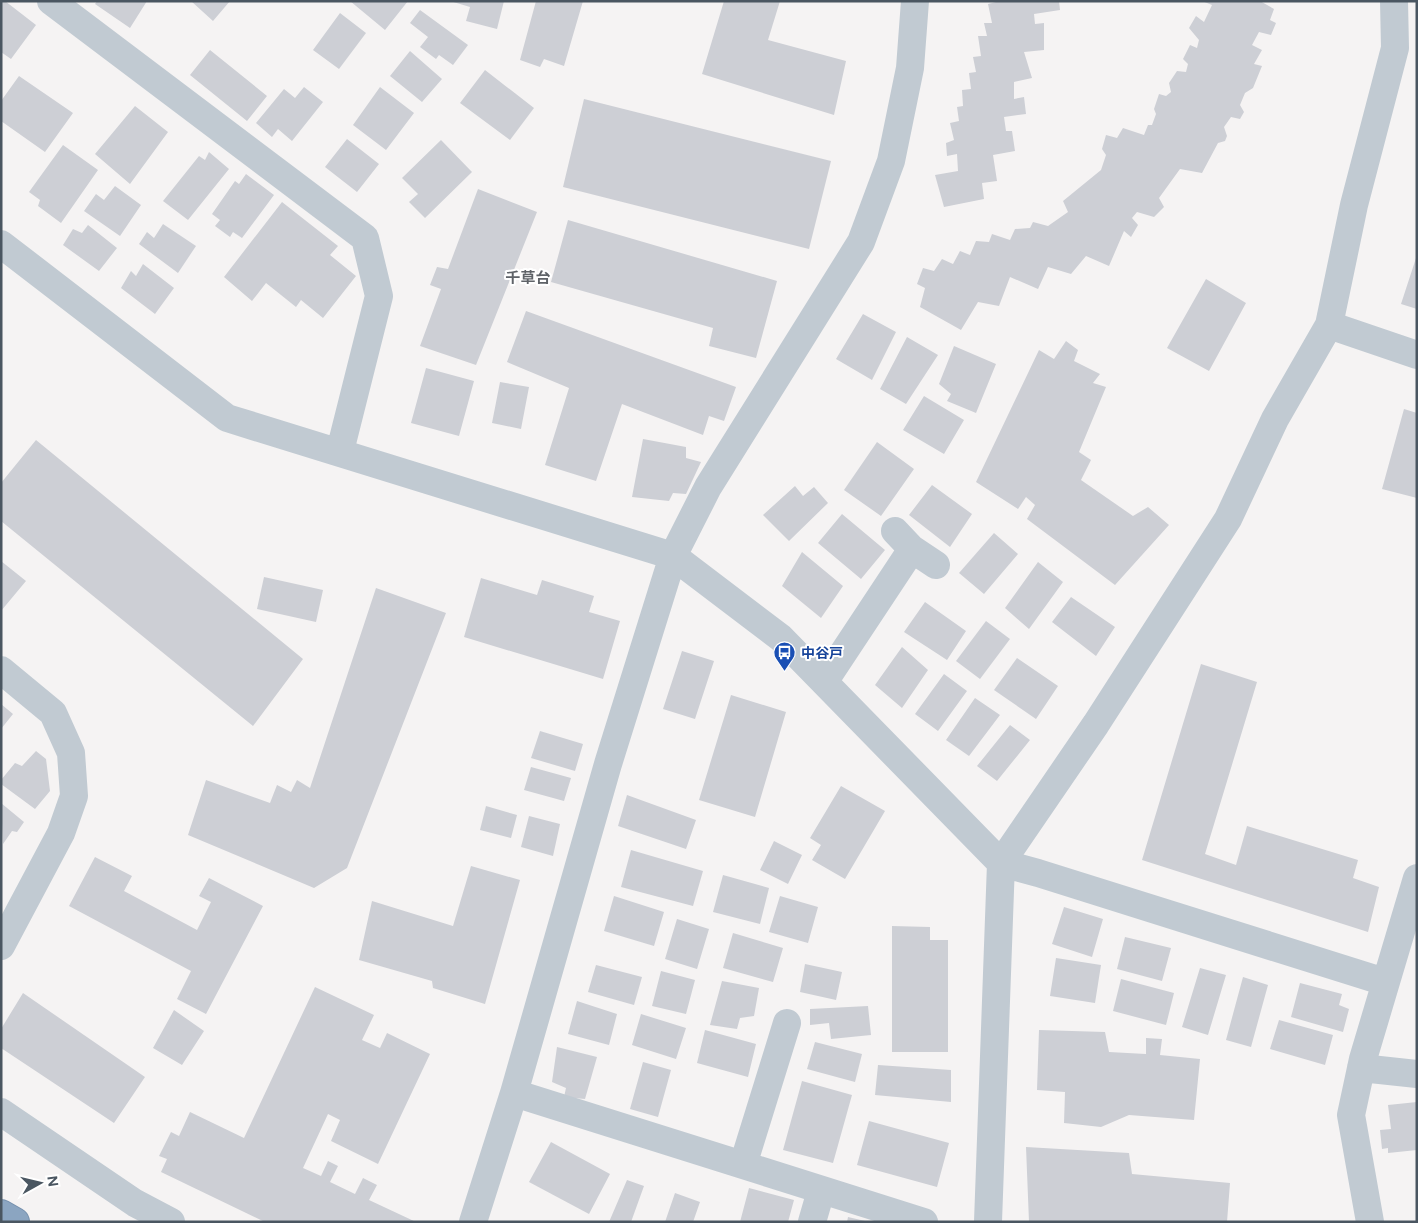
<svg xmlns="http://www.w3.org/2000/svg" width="1418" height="1223" viewBox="0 0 1418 1223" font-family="Figtree,'Noto Sans JP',sans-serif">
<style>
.building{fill:#cdcfd5}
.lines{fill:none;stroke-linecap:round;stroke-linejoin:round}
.highway-casing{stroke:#7690ad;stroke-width:30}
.minor{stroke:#c1cad2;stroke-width:28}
.highway{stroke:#8ba5c1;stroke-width:28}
.labels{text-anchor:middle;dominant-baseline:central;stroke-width:4;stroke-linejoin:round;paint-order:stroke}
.transit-label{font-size:14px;font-weight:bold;fill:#164399;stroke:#fff;text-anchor:start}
.neighbourhood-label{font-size:15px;font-weight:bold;fill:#5f6368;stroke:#fff}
</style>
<rect width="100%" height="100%" fill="#f5f3f3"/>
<path class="building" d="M 1,1 L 5,1 L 36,25 L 11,59 L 1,52 Z
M 97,1 L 147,1 L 130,28 L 95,4 Z
M 191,1 L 230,1 L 213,21 Z
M 350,1 L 408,1 L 385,30 Z
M 450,1 L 504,1 L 497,29 L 466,21 L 470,7 Z
M 536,1 L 583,1 L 564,66 L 544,59 L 540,67 L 520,60 Z
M 724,1 L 780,1 L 768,40 L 846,61 L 834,115 L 702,74 Z
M 1000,1 L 1059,1 L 1060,10 L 1034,14 L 1035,24 L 1044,23 L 1044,50 L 1024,52 L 1032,78 L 1014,82 L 1014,99 L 1024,97 L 1026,114 L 1004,117 L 1006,131 L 1012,131 L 1015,151 L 993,155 L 997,181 L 982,183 L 984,199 L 944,207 L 935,175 L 958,171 L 957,154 L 947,156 L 946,143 L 954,140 L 950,123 L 959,121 L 957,107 L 963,106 L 962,90 L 971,89 L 969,73 L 976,72 L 973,57 L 981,56 L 978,36 L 987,36 L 984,23 L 992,23 L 988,4 Z
M 1202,1 L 1260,1 L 1274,9 L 1270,20 L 1276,23 L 1271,35 L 1259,32 L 1252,45 L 1262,50 L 1254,64 L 1262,66 L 1253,88 L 1245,93 L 1240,105 L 1244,112 L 1240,119 L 1231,117 L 1224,127 L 1227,136 L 1225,141 L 1218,143 L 1202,173 L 1180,169 L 1159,198 L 1164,207 L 1154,217 L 1137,212 L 1132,218 L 1138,225 L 1131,237 L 1124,231 L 1109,266 L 1086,256 L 1071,274 L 1048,267 L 1038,289 L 1010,277 L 999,306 L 978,302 L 961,330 L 920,307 L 925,288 L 917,284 L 923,268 L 934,271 L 942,259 L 953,264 L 960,251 L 970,255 L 976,241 L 989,242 L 992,234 L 1010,240 L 1015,229 L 1030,228 L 1033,222 L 1048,226 L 1068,212 L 1063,201 L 1101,170 L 1106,155 L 1102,149 L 1106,135 L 1117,138 L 1123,128 L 1144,135 L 1148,125 L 1152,125 L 1156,114 L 1154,109 L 1159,94 L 1166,96 L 1171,92 L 1169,83 L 1177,71 L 1186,72 L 1188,64 L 1183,59 L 1190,45 L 1197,48 L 1199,40 L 1189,28 L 1196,16 L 1204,22 L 1212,5 Z
M 420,10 L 468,45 L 453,65 L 439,55 L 436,59 L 420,47 L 428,37 L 410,23 Z
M 340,13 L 366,33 L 339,69 L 313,50 Z
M 210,50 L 267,96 L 247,121 L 190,75 Z
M 410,51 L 442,79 L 422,102 L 390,76 Z
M 485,70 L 534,108 L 510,140 L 460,103 Z
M 19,76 L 73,113 L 45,152 L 1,121 L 1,101 Z
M 304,87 L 323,102 L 292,141 L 278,129 L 272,137 L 256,123 L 284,89 L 295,98 Z
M 380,87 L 414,113 L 386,150 L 353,125 Z
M 584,99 L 831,161 L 809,249 L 563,187 Z
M 135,106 L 168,132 L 130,184 L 95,154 Z
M 347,139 L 379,164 L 357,192 L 325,167 Z
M 441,140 L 472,172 L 425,218 L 409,202 L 418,194 L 402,178 Z
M 63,145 L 98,170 L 61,223 L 38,206 L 40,200 L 29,192 Z
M 209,152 L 229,169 L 188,220 L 163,201 L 199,156 L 205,160 Z
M 246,174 L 274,195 L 242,238 L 233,232 L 230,237 L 215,226 L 220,220 L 212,214 L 235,181 L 239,184 Z
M 115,186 L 141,205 L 120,236 L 84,211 L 96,194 L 104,200 Z
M 478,189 L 537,212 L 476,365 L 420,346 L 441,289 L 430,285 L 437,267 L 448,269 Z
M 282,202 L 338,246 L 330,255 L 356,276 L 323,318 L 301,300 L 296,307 L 266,283 L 252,301 L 224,277 Z
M 568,220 L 777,281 L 756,358 L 709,346 L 713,328 L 551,282 Z
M 163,224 L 196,246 L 178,273 L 139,244 L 147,232 L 154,238 Z
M 88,225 L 117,248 L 99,271 L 63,245 L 73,229 L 82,233 Z
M 1417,255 L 1417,309 L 1401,304 Z
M 143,264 L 174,288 L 155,314 L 121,288 L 131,271 L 136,276 Z
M 1206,279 L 1246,303 L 1209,371 L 1167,348 Z
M 526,311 L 736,387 L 724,421 L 709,416 L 703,435 L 622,404 L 596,481 L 545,465 L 569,388 L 507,362 Z
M 863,314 L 896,332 L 872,380 L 836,359 Z
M 907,337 L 938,355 L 906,404 L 880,389 Z
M 1066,341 L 1078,350 L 1074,361 L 1100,374 L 1093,383 L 1106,387 L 1079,452 L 1091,460 L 1081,480 L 1133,516 L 1148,507 L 1169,525 L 1115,585 L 1027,519 L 1035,505 L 1026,497 L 1018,509 L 976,482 L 1039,350 L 1054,359 Z
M 954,346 L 996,364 L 976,413 L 947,401 L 951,394 L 939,384 Z
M 426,368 L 474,381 L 459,436 L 411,423 Z
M 500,382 L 529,387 L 521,429 L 492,423 Z
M 924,396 L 964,420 L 944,454 L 903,430 Z
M 1404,409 L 1417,413 L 1417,498 L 1382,489 Z
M 643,439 L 686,447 L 686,458 L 701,462 L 686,494 L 673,493 L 669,501 L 632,497 Z
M 36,440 L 303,659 L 253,726 L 1,521 L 1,483 Z
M 877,442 L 914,469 L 881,516 L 844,490 Z
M 932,485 L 972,514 L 950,547 L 909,515 Z
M 795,486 L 803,496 L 814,487 L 828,503 L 789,541 L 763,515 Z
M 842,514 L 885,550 L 861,579 L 818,543 Z
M 994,533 L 1018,554 L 984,594 L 959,573 Z
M 802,552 L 843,586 L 821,618 L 782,586 Z
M 1,561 L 26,581 L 1,611 Z
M 1038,562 L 1063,582 L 1029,629 L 1005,608 Z
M 264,577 L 323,590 L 316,622 L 257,609 Z
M 481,578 L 537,595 L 542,580 L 594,596 L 589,612 L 620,621 L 603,679 L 464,637 Z
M 376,588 L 446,613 L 347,868 L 314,888 L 188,835 L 206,780 L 270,803 L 277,785 L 291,792 L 297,780 L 310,788 Z
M 1071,597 L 1115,627 L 1096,656 L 1052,622 Z
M 925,602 L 966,631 L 947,660 L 904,632 Z
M 986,621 L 1010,639 L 980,679 L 956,661 Z
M 902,647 L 928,670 L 902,708 L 875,685 Z
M 682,651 L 714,661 L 695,719 L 663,709 Z
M 1017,658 L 1058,686 L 1036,719 L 994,690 Z
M 1201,664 L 1257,682 L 1205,854 L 1236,865 L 1247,826 L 1358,860 L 1353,878 L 1379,887 L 1368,932 L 1142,860 Z
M 944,674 L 967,691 L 938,731 L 915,714 Z
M 731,695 L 786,712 L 755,817 L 699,800 Z
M 975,698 L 1000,715 L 969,756 L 946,740 Z
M 1,704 L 13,714 L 1,729 Z
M 1010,725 L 1030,740 L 997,781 L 977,766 Z
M 540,731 L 583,744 L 575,771 L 531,758 Z
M 36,751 L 46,759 L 50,791 L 35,809 L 1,784 L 1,780 L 15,763 L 22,766 Z
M 531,767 L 571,778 L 564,801 L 524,790 Z
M 841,786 L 885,811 L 845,879 L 812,860 L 821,845 L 810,838 Z
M 627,795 L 696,820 L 686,849 L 618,826 Z
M 1,803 L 24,822 L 17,832 L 12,831 L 3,844 Z
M 486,806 L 517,815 L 511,838 L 480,830 Z
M 529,816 L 560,824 L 553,856 L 521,847 Z
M 774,841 L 802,855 L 788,884 L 760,870 Z
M 631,850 L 703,871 L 693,906 L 621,887 Z
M 95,857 L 132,876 L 124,891 L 197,930 L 211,902 L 199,896 L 209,878 L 263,906 L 206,1014 L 177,999 L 191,971 L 69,906 Z
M 471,866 L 520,880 L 485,1004 L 433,988 L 432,981 L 359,960 L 372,901 L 453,926 Z
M 723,875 L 769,888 L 760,924 L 713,912 Z
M 614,896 L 664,912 L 654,946 L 604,931 Z
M 780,896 L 818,907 L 808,943 L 769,932 Z
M 1064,907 L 1103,919 L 1092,957 L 1052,944 Z
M 677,919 L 709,929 L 697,969 L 665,959 Z
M 892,926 L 930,927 L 930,940 L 948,940 L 948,1052 L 892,1052 Z
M 733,933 L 783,948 L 773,982 L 723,968 Z
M 1125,937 L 1171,948 L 1162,981 L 1117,969 Z
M 1056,958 L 1101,965 L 1095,1003 L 1050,996 Z
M 805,964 L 842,972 L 836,1000 L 800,992 Z
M 596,965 L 642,977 L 634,1005 L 588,992 Z
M 1200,968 L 1226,975 L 1208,1035 L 1182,1027 Z
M 661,971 L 695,980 L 686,1014 L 652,1006 Z
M 1243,977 L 1268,985 L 1251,1047 L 1226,1040 Z
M 1121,979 L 1174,993 L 1166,1025 L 1113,1011 Z
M 722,981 L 759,988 L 754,1016 L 740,1018 L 737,1029 L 710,1025 Z
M 1300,983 L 1342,994 L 1339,1005 L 1349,1009 L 1343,1032 L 1291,1017 Z
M 315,987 L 374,1015 L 362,1040 L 380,1048 L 387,1033 L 430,1054 L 378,1164 L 331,1141 L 340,1120 L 328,1114 L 303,1168 L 321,1176 L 328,1161 L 338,1166 L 330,1182 L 355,1194 L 363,1178 L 377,1185 L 369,1200 L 416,1222 L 265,1222 L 161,1172 L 167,1159 L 159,1156 L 171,1132 L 179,1136 L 190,1112 L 244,1138 Z
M 23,993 L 145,1077 L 114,1123 L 1,1048 L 1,1029 Z
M 577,1001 L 617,1014 L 609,1045 L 568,1034 Z
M 868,1006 L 871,1035 L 831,1039 L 829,1023 L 810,1025 L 810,1009 Z
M 174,1010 L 204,1031 L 182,1065 L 153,1048 Z
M 641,1014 L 686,1028 L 676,1059 L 632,1045 Z
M 1279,1020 L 1333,1035 L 1325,1065 L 1270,1049 Z
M 705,1030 L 756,1044 L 748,1077 L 697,1063 Z
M 1039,1030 L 1105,1032 L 1109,1052 L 1146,1054 L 1146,1038 L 1162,1039 L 1160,1055 L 1200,1059 L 1194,1120 L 1129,1115 L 1101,1127 L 1064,1123 L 1065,1092 L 1037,1090 Z
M 815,1042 L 862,1054 L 855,1082 L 807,1069 Z
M 557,1047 L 597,1057 L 585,1099 L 564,1097 L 566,1088 L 552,1082 Z
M 643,1062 L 671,1070 L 658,1117 L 630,1109 Z
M 878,1065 L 951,1070 L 951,1102 L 875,1095 Z
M 802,1081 L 852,1095 L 833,1163 L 783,1150 Z
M 1417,1102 L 1417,1150 L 1388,1153 L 1388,1148 L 1382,1149 L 1380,1130 L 1391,1129 L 1388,1105 Z
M 869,1121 L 949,1143 L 937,1187 L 857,1165 Z
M 551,1142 L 610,1174 L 589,1214 L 529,1182 Z
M 1026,1147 L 1129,1153 L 1132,1174 L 1230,1183 L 1227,1222 L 1029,1222 Z
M 627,1180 L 644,1186 L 631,1222 L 609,1222 Z
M 749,1188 L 794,1200 L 788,1222 L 740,1222 Z
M 675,1193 L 700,1202 L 693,1222 L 665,1222 Z
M 848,1217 L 865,1221 L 865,1222 L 847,1222 Z"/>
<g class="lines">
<defs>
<path id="highway" d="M 1,1214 L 15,1222"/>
</defs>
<use href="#highway" class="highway-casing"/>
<path class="minor" d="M 51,1 L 365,238 L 379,296 L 340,451
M 1,244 L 227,418 L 673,556 L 781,638 L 1001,863 L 988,1222
M 1329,325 L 1417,355
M 895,531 L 912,549 L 936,565
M 1,670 L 53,713 L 71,753 L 74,796 L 61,833 L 1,946
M 824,682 L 912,549
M 1385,982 L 1038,873 L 1001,863 L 1096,724 L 1228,519 L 1275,419 L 1329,325 L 1354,205 L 1395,48 L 1394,1
M 1361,1068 L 1417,1074
M 514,1093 L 924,1222
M 1,1112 L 135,1203 L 171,1222
M 743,1165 L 787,1023
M 473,1222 L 514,1093 L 608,764 L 673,556 L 708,487 L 861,242 L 891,161 L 910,68 L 915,1
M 812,1222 L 821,1191
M 1370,1222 L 1351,1115 L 1363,1059 L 1417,878"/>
<use href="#highway" class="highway"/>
</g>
<defs>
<symbol id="bus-pin" viewBox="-11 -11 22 30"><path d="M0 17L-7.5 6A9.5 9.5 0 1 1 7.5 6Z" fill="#1a4fb4" stroke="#fff"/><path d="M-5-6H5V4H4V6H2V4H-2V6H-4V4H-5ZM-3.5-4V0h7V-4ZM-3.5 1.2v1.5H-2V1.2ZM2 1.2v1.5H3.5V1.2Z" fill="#fff"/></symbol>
</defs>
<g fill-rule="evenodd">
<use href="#bus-pin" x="772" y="640" width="25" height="34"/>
</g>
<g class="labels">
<g class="transit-label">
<text x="801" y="653">中谷戸</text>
</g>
<g class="neighbourhood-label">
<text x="528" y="278">千草台</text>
</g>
</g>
<rect width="1418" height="1223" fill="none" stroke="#4a5661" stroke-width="5"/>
<g transform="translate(40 1183) rotate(82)" stroke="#ffffff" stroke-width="4" paint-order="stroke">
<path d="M0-4L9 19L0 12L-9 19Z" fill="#4a5661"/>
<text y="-8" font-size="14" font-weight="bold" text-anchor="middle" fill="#4a5661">N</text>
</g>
</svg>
